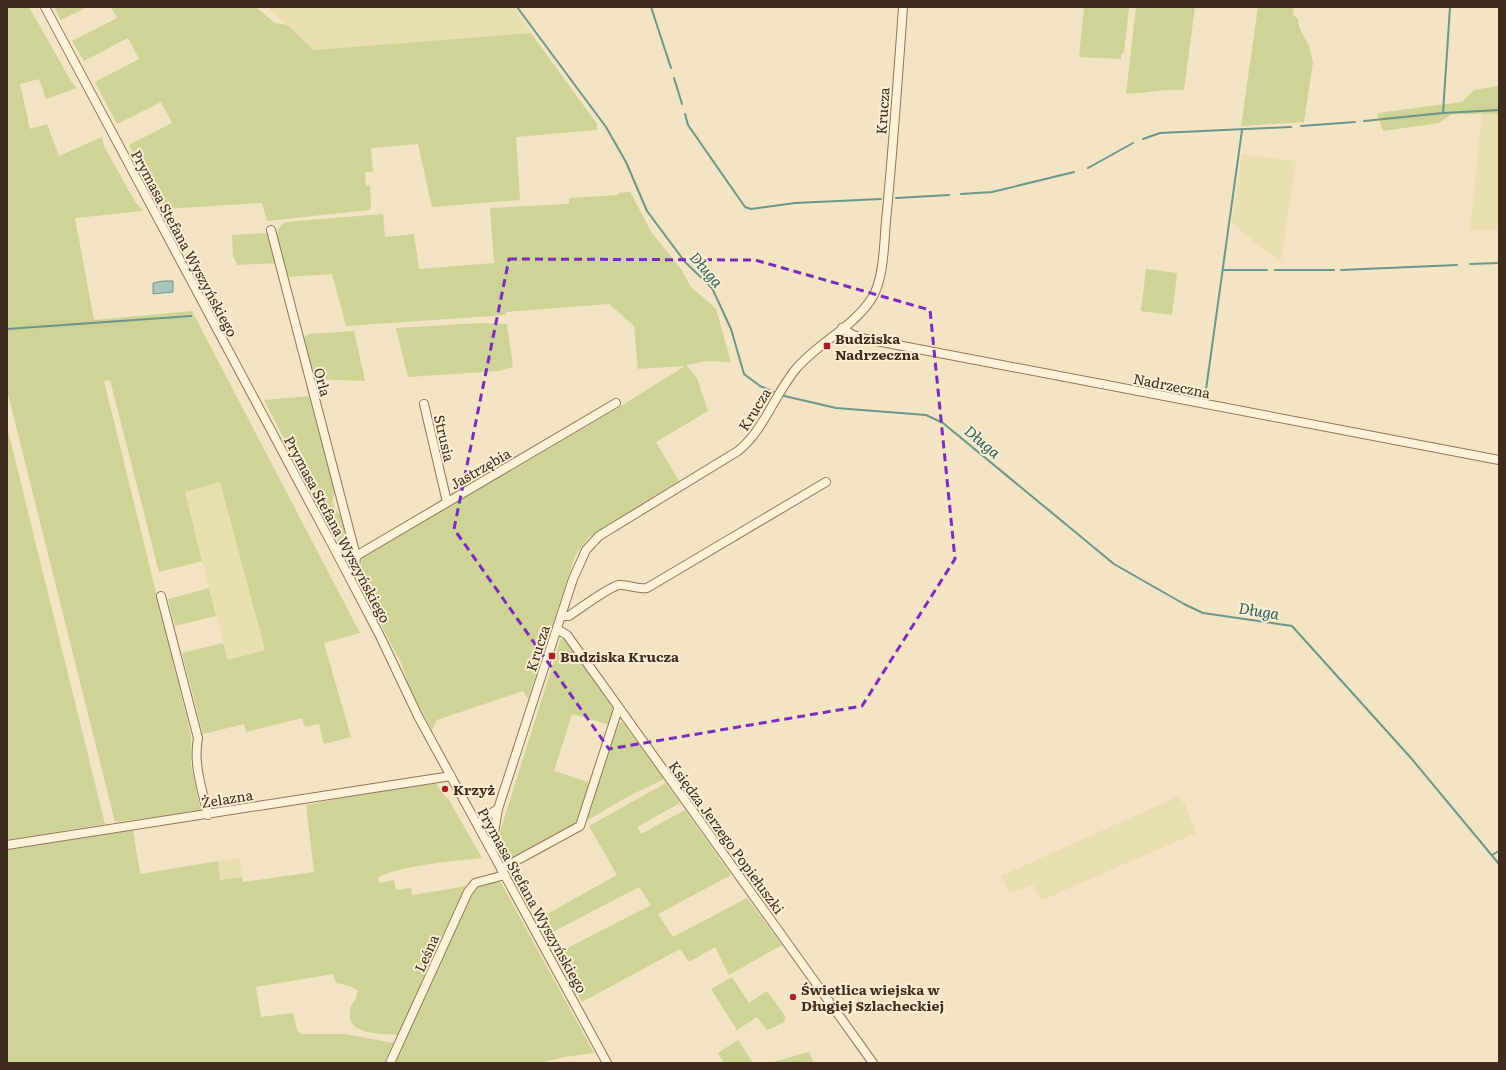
<svg xmlns="http://www.w3.org/2000/svg" width="1506" height="1070" viewBox="0 0 1506 1070" font-family="Literata,serif">
<style>
.farmland{fill:#eadfb0}
.green{fill:#ced396}
.water{fill:#a6c6bc;stroke:#6b968a}
.lines{fill:none;stroke-linecap:round;stroke-linejoin:round}
.stream{stroke:#6b968a;stroke-width:2}
.minor-casing{stroke:#917457;stroke-width:10}
.minor{stroke:#fdf1d9;stroke-width:8}
.marked{fill:none;stroke:#7b2cbf;stroke-width:3;stroke-dasharray:8 5;stroke-linejoin:round}
.poi-dot{fill:#a82026;stroke:#faeed5;stroke-width:1.5}
.labels{text-anchor:middle;dominant-baseline:central;stroke-width:4;stroke-linejoin:round;paint-order:stroke}
.street-label{font-size:14px;fill:#3f2c1d;stroke:#faeed5}
.poi-label{font-size:14px;font-weight:bold;fill:#3f2c1d;stroke:#faeed5;text-anchor:start}
.water-label{font-size:15px;font-style:italic;fill:#2b615b;stroke:#faeed5}
</style>
<rect width="100%" height="100%" fill="#f3e4c4"/>
<path class="farmland" d="M 267,7 L 514,7 L 531,33 L 314,50 Z
M 1499,114 L 1499,230 L 1470,230 L 1482,115 Z
M 1242,154 L 1296,161 L 1281,260 L 1262,249 L 1232,222 Z
M 220,482 L 265,650 L 228,660 L 184,492 Z
M 1177,797 L 1185,804 L 1196,833 L 1042,900 L 1033,885 L 1010,893 L 1001,876 Z
M 239,858 L 242,877 L 220,880 L 218,861 Z"/>
<path class="green" d="M 7,7 L 29,7 L 71,81 L 77,88 L 46,99 L 39,79 L 20,84 L 30,129 L 47,124 L 59,156 L 102,137 L 104,146 L 134,200 L 143,211 L 75,218 L 94,320 L 192,311 L 360,633 L 324,643 L 351,737 L 324,744 L 319,724 L 305,727 L 302,718 L 246,732 L 244,724 L 203,734 L 182,653 L 223,643 L 228,660 L 265,650 L 220,482 L 185,492 L 202,561 L 159,572 L 110,380 L 104,381 L 191,735 L 191,765 L 201,811 L 115,822 L 7,390 Z
M 54,7 L 87,7 L 61,20 Z
M 111,7 L 256,7 L 275,23 L 287,25 L 314,50 L 531,33 L 597,124 L 597,130 L 516,137 L 520,200 L 432,207 L 418,144 L 371,148 L 373,172 L 365,172 L 366,186 L 370,185 L 371,206 L 369,210 L 267,221 L 262,203 L 163,209 L 129,145 L 172,123 L 161,102 L 117,124 L 95,82 L 139,59 L 128,38 L 84,61 L 72,41 L 117,18 Z
M 1084,7 L 1129,8 L 1124,53 L 1121,54 L 1121,59 L 1079,57 Z
M 1136,7 L 1195,7 L 1184,90 C 1164,89 1146,93 1126,94 Z
M 1258,7 L 1294,7 L 1293,14 L 1298,19 L 1299,27 L 1309,46 L 1313,62 L 1304,122 L 1241,126 Z
M 1499,86 L 1499,114 L 1452,114 L 1439,123 L 1383,131 L 1377,113 L 1462,102 L 1474,90 Z
M 630,192 L 652,233 L 681,269 L 691,287 L 716,309 L 731,362 L 707,361 L 686,365 L 697,378 L 708,411 L 656,442 L 679,481 L 588,538 L 575,556 L 528,699 L 523,691 L 437,720 L 432,730 L 408,685 L 403,667 L 360,584 L 362,557 L 621,406 L 685,366 L 638,369 L 634,326 L 609,304 L 506,312 L 506,315 L 346,326 L 332,274 L 286,277 L 277,237 L 278,228 L 286,222 L 383,214 L 385,237 L 414,234 L 419,269 L 494,263 L 490,208 L 569,204 L 569,198 L 618,195 L 618,193 Z
M 270,233 L 277,263 L 238,265 L 233,257 L 232,235 Z
M 1146,269 L 1177,273 L 1172,315 L 1141,311 Z
M 481,323 L 507,324 L 513,367 L 499,371 L 408,377 L 396,328 Z
M 354,331 L 365,381 L 313,379 L 303,337 L 310,334 Z
M 311,396 L 335,493 C 330,505 334,507 341,516 C 345,523 345,535 343,542 L 339,544 L 264,400 Z
M 7,427 L 105,824 L 7,840 Z
M 209,588 L 216,616 L 175,626 L 168,599 Z
M 561,638 L 565,640 L 612,707 L 613,712 L 610,725 L 572,714 L 554,771 L 591,783 L 579,818 L 574,825 L 513,858 L 503,854 L 499,846 L 498,838 Z
M 622,722 L 664,779 L 627,797 L 586,821 L 619,723 Z
M 434,781 C 440,788 442,794 449,800 L 482,858 C 447,862 410,864 378,877 L 379,883 L 394,880 L 396,890 L 411,888 L 412,895 L 467,886 L 440,940 L 398,1035 C 381,1033 345,1036 350,1010 C 351,1002 359,998 357,990 L 350,986 L 336,983 L 333,974 L 256,987 L 261,1017 L 293,1013 L 297,1030 L 301,1034 L 344,1034 L 394,1043 L 384,1063 L 7,1063 L 7,850 L 133,830 L 140,874 L 218,861 L 220,880 L 242,877 L 243,882 L 314,872 L 306,805 Z
M 666,783 L 680,803 L 637,827 L 641,834 L 685,810 L 731,875 L 658,914 L 673,937 L 747,898 L 782,945 L 729,975 L 715,947 L 689,962 L 680,949 L 582,1002 L 556,954 L 651,905 L 639,887 L 549,934 L 540,918 L 617,875 L 589,826 Z
M 500,881 L 594,1053 L 564,1057 L 540,1063 L 395,1063 L 470,894 L 477,885 Z
M 732,977 L 749,1003 L 767,991 L 786,1017 L 784,1019 L 785,1022 L 767,1030 L 757,1017 L 737,1030 L 711,989 Z
M 738,1040 L 753,1063 L 724,1063 L 718,1053 Z
M 809,1052 L 814,1063 L 771,1063 L 804,1053 Z"/>
<path class="water" d="M 163,281 L 173,281 L 173,292 L 153,294 L 153,283 Z"/>
<g class="lines">
<path class="stream" d="M 517,7 L 606,127 L 626,162 L 647,211 L 685,262 L 712,288 L 731,329 L 744,374 L 760,386 L 776,393
M 651,7 L 671,68
M 674,78 L 682,104
M 1443,113 L 1450,7
M 685,114 L 688,125 L 745,207 L 751,209 L 795,203 L 881,199
M 1364,121 L 1443,113 L 1499,110
M 1301,126 L 1355,122
M 1143,139 L 1160,133 L 1291,127
M 1088,168 L 1133,143
M 961,194 L 992,192 L 1074,172
M 896,198 L 949,195
M 1470,264 L 1499,263
M 1223,270 L 1267,270
M 1275,270 L 1334,270
M 1341,270 L 1457,265
M 7,329 L 191,316
M 780,395 L 836,408 L 926,415 L 943,423 L 1114,564 L 1184,604 L 1203,613 L 1292,626 L 1411,758 L 1499,864
M 1205,397 L 1242,130
M 1492,855 L 1499,851"/>
<defs>
<path id="minor" d="M 45,7 L 335,550 L 380,636 L 418,716 L 607,1063
M 271,230 L 356,556 L 355,568 L 349,577
M 842,328 L 853,335 L 866,339 L 1499,460
M 424,404 L 447,502
M 335,550 L 352,541
M 356,556 L 616,403
M 161,596 L 198,738 C 193,764 202,789 208,815
M 561,616 L 569,616 C 579,609 609,587 619,585 C 629,584 637,590 647,588 L 826,482
M 557,629 L 567,635 L 873,1063
M 478,826 L 485,817 L 498,809
M 7,845 L 451,776
M 491,850 L 498,809 L 573,579 L 586,550 L 599,536 L 738,451 C 764,430 774,396 795,370 C 817,343 853,328 872,298 C 884,279 884,243 886,221 C 893,150 898,78 903,7
M 501,869 L 580,826 L 618,709
M 390,1063 L 468,892 L 475,883 L 505,875"/>
</defs>
<use href="#minor" class="minor-casing"/>
<use href="#minor" class="minor"/>
</g>
<path class="marked" d="M 509,259 L 755,260 L 930,310 L 955,559 L 862,706 L 609,749 L 454,529 Z"/>
<g class="poi-dot">
<rect x="823" y="342" width="8" height="8" rx="2"/>
<rect x="548" y="652" width="8" height="8" rx="2"/>
<circle cx="445" cy="789" r="4"/>
<circle cx="793" cy="997" r="4"/>
</g>
<g class="labels">
<g class="street-label">
<text transform="translate(882 111) rotate(-86)">Krucza</text>
<text transform="translate(185 243) rotate(62)">Prymasa Stefana Wyszyńskiego</text>
<text transform="translate(323 382) rotate(75)">Orla</text>
<text transform="translate(1172 385) rotate(11)">Nadrzeczna</text>
<text transform="translate(754 409) rotate(-58)">Krucza</text>
<text transform="translate(445 438) rotate(77)">Strusia</text>
<text transform="translate(480 468) rotate(-30)">Jastrzębia</text>
<text transform="translate(338 529) rotate(62)">Prymasa Stefana Wyszyńskiego</text>
<text transform="translate(537 648) rotate(-72)">Krucza</text>
<text transform="translate(227 798) rotate(-9)">Żelazna</text>
<text transform="translate(727 837) rotate(54)">Księdza Jerzego Popiełuszki</text>
<text transform="translate(533 900) rotate(61)">Prymasa Stefana Wyszyńskiego</text>
<text transform="translate(426 953) rotate(-66)">Leśna</text>
</g>
<g class="poi-label">
<text x="835" y="338">Budziska<tspan x="835" dy="16">Nadrzeczna</tspan></text>
<text x="560" y="656">Budziska Krucza</text>
<text x="453" y="789">Krzyż</text>
<text x="801" y="989">Świetlica wiejska w<tspan x="801" dy="16">Długiej Szlacheckiej</tspan></text>
</g>
<g class="water-label">
<text transform="translate(707 269) rotate(49)">Długa</text>
<text transform="translate(983 441) rotate(40)">Długa</text>
<text transform="translate(1259 610) rotate(9)">Długa</text>
</g>
</g>
<rect width="1506" height="1070" fill="none" stroke="#3f2c1d" stroke-width="16"/>
</svg>
